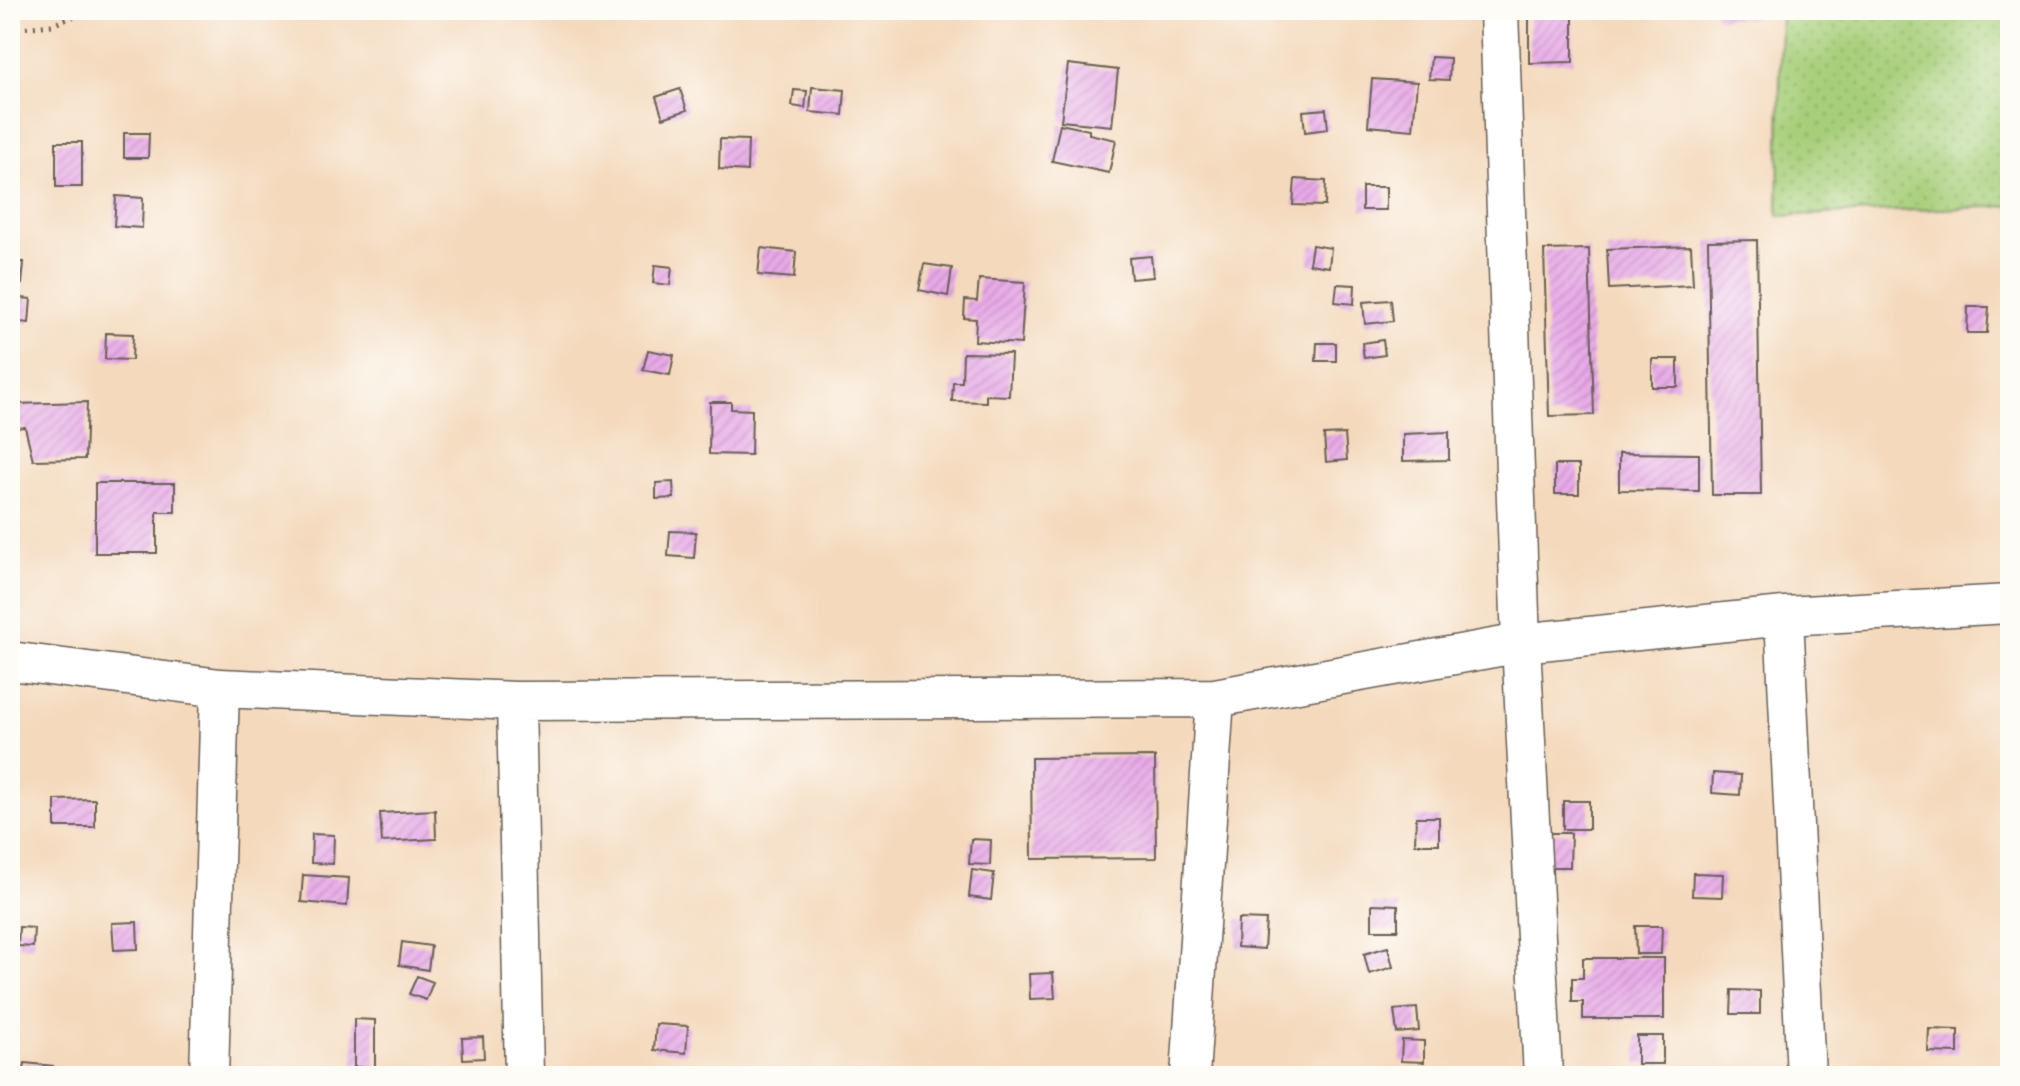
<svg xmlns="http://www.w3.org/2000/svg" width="2020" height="1086" viewBox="0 0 2020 1086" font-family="Kalam,sans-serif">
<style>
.grass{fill:url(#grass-dots);stroke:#62764b;stroke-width:2}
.building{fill:url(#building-hatch)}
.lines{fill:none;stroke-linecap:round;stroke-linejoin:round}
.minor-casing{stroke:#685e54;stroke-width:41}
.path{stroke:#685e54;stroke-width:5;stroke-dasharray:2 6;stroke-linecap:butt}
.minor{stroke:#fff;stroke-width:38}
</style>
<defs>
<pattern id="grass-dots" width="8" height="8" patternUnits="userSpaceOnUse" patternTransform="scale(2)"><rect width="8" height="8" fill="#a7cf7a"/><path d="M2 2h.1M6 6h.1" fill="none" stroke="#8fb169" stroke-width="1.8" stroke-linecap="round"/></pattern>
<pattern id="building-hatch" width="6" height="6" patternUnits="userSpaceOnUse" patternTransform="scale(2)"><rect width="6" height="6" fill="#e7a9e7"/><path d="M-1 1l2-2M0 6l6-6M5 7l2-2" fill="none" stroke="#c691c6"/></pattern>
</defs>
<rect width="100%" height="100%" fill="#fdfcf7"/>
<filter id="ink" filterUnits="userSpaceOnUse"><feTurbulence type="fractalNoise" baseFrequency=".0125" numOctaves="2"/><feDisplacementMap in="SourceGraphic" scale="16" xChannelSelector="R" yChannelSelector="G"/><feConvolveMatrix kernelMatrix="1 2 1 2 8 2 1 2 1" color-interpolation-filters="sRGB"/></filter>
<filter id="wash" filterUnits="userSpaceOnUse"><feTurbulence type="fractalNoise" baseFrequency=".006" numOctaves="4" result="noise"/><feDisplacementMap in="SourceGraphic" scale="32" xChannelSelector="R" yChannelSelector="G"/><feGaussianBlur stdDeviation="1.8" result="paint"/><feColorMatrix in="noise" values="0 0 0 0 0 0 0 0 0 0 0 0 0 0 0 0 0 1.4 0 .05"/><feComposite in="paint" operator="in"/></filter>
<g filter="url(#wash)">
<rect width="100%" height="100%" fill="#f4d9bc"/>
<path class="grass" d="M 1781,10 L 2010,10 L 2010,206 L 1778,216 Z"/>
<g id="blocks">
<path class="building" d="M 1529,10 L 1573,10 L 1573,62 L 1529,63 Z
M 1716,10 L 1755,10 L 1755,18 L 1716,18 Z
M 1431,57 L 1450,58 L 1449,80 L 1429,79 Z
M 1068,64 L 1118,70 L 1112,126 L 1061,121 Z
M 1372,79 L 1417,82 L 1413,130 L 1368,126 Z
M 812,87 L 845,90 L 843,115 L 810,112 Z
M 680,89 L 687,110 L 663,118 L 656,97 Z
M 794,90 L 807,91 L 805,108 L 792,106 Z
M 1326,109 L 1328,129 L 1305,132 L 1303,111 Z
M 1060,124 L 1089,130 L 1089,134 L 1116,140 L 1109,173 L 1052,161 Z
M 124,133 L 149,133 L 148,158 L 124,158 Z
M 720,139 L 748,140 L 747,171 L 719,169 Z
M 56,142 L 82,142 L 82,187 L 56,187 Z
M 1295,179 L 1326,181 L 1325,206 L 1293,205 Z
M 1362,187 L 1386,187 L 1386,210 L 1362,210 Z
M 116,196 L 143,198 L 142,228 L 114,226 Z
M 1757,240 L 1761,495 L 1712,495 L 1708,241 Z
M 1312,245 L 1331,248 L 1329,267 L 1309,264 Z
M 1691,246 L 1693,285 L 1609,289 L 1607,249 Z
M 761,248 L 796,252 L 794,278 L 758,275 Z
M 1589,249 L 1594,415 L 1549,416 L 1544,250 Z
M 1151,256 L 1153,277 L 1131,279 L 1129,258 Z
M 10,262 L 24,262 L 22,284 L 10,284 Z
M 924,264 L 952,268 L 948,296 L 919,290 Z
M 655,265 L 672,267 L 670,285 L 653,283 Z
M 979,279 L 1025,282 L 1021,344 L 975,341 L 976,319 L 964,318 L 965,300 L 977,301 Z
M 1337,284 L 1355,285 L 1354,304 L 1335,302 Z
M 10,297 L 31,299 L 29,323 L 10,321 Z
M 1391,300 L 1393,321 L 1365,324 L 1363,302 Z
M 1968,307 L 1989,307 L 1987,333 L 1967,333 Z
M 106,333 L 133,334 L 132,360 L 105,359 Z
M 1383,340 L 1385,355 L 1364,358 L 1362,343 Z
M 1317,343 L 1336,343 L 1336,361 L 1316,361 Z
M 648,350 L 674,355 L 670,375 L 643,370 Z
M 963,353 L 1011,354 L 1009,396 L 986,395 L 986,402 L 952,401 L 953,382 L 962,382 Z
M 1652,359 L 1678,359 L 1678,387 L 1652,387 Z
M 87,402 L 85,459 L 33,460 L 25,427 L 15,428 L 14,404 Z
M 710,402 L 731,402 L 731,409 L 752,410 L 751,455 L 709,454 Z
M 1449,432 L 1449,460 L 1403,461 L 1403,434 Z
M 1345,434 L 1347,460 L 1326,462 L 1324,435 Z
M 1619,453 L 1699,454 L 1699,491 L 1619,490 Z
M 1555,465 L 1579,465 L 1579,494 L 1555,494 Z
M 673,482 L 674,498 L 656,499 L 656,483 Z
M 95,483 L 175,483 L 175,512 L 157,512 L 157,553 L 95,553 Z
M 670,531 L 696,532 L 694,558 L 668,556 Z
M 1155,757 L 1156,858 L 1032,859 L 1031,758 Z
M 1713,773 L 1741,775 L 1740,795 L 1712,793 Z
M 95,799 L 95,827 L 55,827 L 55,800 Z
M 1563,801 L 1589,801 L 1589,829 L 1563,829 Z
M 435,810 L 436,839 L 382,842 L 380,813 Z
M 1416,817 L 1439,817 L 1439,844 L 1415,844 Z
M 1550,833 L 1571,833 L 1570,867 L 1549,867 Z
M 312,834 L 334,835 L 333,864 L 311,863 Z
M 971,839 L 991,840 L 990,865 L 969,864 Z
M 972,870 L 994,873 L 991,900 L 969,897 Z
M 1693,873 L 1723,874 L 1722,897 L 1692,896 Z
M 303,875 L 349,878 L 347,906 L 301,902 Z
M 1372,904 L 1398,905 L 1398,930 L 1372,930 Z
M 1238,919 L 1266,920 L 1264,949 L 1237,947 Z
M 137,922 L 138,949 L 114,950 L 112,923 Z
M 1635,926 L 1662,926 L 1661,954 L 1636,954 Z
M 19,927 L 34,928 L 33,947 L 18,946 Z
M 402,942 L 431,946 L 428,970 L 399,965 Z
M 1388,947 L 1393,967 L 1369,974 L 1364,954 Z
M 1583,958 L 1664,958 L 1664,1019 L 1583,1019 L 1583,1002 L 1572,1002 L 1572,978 L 1583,978 Z
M 1053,973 L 1055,998 L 1030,999 L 1029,974 Z
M 417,976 L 433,982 L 426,1000 L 409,994 Z
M 1732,990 L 1760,991 L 1760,1014 L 1731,1014 Z
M 1417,1008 L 1419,1031 L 1397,1033 L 1394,1010 Z
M 354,1019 L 375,1020 L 375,1067 L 354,1067 Z
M 656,1024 L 688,1026 L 686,1053 L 654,1050 Z
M 1929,1029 L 1958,1030 L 1958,1053 L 1928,1052 Z
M 1637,1036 L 1663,1036 L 1663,1064 L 1637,1064 Z
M 483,1037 L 484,1058 L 463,1059 L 462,1038 Z
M 1402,1040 L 1424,1041 L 1424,1062 L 1401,1061 Z
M 25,1063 L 53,1066 L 52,1076 L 23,1076 Z
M 102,1067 L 125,1068 L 124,1076 L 101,1076 Z
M 432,1072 L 452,1072 L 452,1076 L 432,1076 Z"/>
</g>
</g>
<g filter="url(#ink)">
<use href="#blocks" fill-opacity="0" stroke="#685e54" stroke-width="2"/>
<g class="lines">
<defs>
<path id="minor" d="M 1499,10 L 1521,643 L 1543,1076
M 1784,616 L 1806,1076
M 10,661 L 220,688 L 516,701 L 1215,698 L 1521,643 L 1784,616 L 2010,604
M 516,701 L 524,1076
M 209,1076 L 220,688
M 1190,1076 L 1215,698"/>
</defs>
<use href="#minor" class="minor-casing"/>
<path class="path" d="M 10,29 L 52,25 L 90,10"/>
<use href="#minor" class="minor"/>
</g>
</g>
<rect width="2020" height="1086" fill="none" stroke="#fdfcf7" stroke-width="40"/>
</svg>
